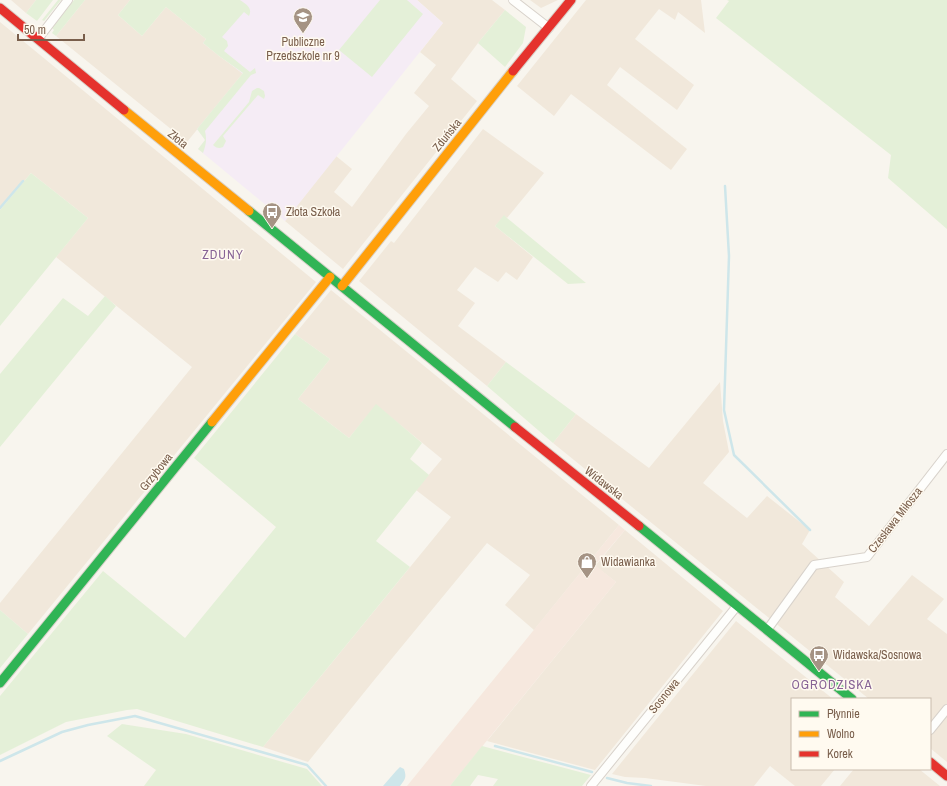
<svg xmlns="http://www.w3.org/2000/svg" width="947" height="786" viewBox="0 0 947 786" font-family="'Archivo Narrow',sans-serif">
<style>
.residential{fill:#f1e8db}
.commercial{fill:#f6e8de}
.education{fill:#f5ecf5}
.green{fill:#e4f0d8}
.water{fill:#cee6ea}
.lines{fill:none;stroke-linecap:round;stroke-linejoin:round}
.stream{stroke:#cee6ea;stroke-width:2.5}
.street-casing{stroke:#d8d2cb;stroke-width:10}
.fast-casing{stroke:#d8d1c9;stroke-width:11}
.slow-casing{stroke:#d8d1c9;stroke-width:11}
.jam-casing{stroke:#d8d1c9;stroke-width:11}
.street{stroke:#fefefc;stroke-width:8}
.fast{stroke:#30b455;stroke-width:9}
.slow{stroke:#ff9f0a;stroke-width:9}
.jam{stroke:#e5322d;stroke-width:9}
.labels{text-anchor:middle;dominant-baseline:central;stroke-width:3;stroke-linejoin:round;paint-order:stroke}
.poi-label{font-size:12px;fill:#795e4b;stroke:#fffaf0;text-anchor:start}
.street-label{font-size:12px;fill:#795e4b;stroke:#fffaf0}
.neighbourhood-label{font-size:13px;letter-spacing:1px;fill:#876395;stroke:#fffaf0}
</style>
<rect width="100%" height="100%" fill="#f8f5ee"/>
<path class="residential" d="M 11,0 L 36,0 L 26,13 Z
M 85,0 L 130,0 L 118,15 L 142,36 L 166,7 L 206,39 L 203,43 L 219,56 L 243,73 L 187,142 L 56,36 Z
M 417,0 L 492,0 L 505,10 L 478,43 L 451,79 L 477,101 L 343,269 L 285,221 L 336,156 L 352,169 L 334,192 L 352,207 L 406,134 L 429,106 L 414,93 L 436,65 L 420,52 L 443,23 Z
M 530,0 L 558,0 L 541,8 Z
M 586,0 L 701,0 L 705,33 L 678,12 L 675,20 L 659,9 L 635,39 L 694,85 L 677,110 L 620,67 L 607,85 L 687,149 L 671,170 L 571,94 L 554,116 L 517,86 Z
M 0,22 L 316,282 L 28,634 L 0,610 L 0,603 L 192,367 L 56,257 L 88,218 L 31,173 L 0,210 Z
M 483,129 L 544,173 L 507,218 L 504,216 L 495,226 L 533,257 L 517,280 L 506,272 L 498,282 L 475,267 L 457,290 L 475,303 L 458,326 L 506,362 L 487,386 L 359,281 L 391,241 L 394,243 Z
M 331,290 L 619,525 L 534,630 L 505,605 L 530,575 L 487,543 L 375,679 L 308,762 L 263,747 L 451,517 L 416,490 L 442,459 L 376,405 L 349,438 L 298,399 L 330,359 L 295,334 Z
M 720,382 L 723,421 L 729,452 L 703,483 L 747,518 L 767,496 L 810,530 L 802,544 L 844,582 L 835,597 L 869,626 L 912,575 L 944,599 L 927,619 L 947,634 L 947,762 L 930,748 L 930,699 L 869,699 L 553,443 L 576,414 L 649,468 Z
M 625,530 L 723,611 L 595,770 L 487,741 L 616,582 L 595,566 Z
M 736,621 L 833,699 L 792,699 L 792,769 L 835,769 L 821,786 L 795,786 L 770,766 L 754,786 L 706,786 L 645,778 L 625,777 L 612,774 Z
M 854,769 L 919,769 L 940,786 L 840,786 Z"/>
<path class="commercial" d="M 619,525 L 625,530 L 595,565 L 616,582 L 450,786 L 407,786 Z"/>
<path class="education" d="M 238,0 L 417,0 L 443,23 L 285,221 L 198,149 L 205,140 L 197,129 L 243,74 L 203,43 Z"/>
<path class="green" d="M 36,0 L 53,0 L 37,21 L 26,13 Z
M 58,0 L 61,0 L 44,21 L 42,20 Z
M 74,0 L 85,0 L 56,36 L 52,33 L 54,30 L 52,28 Z
M 130,0 L 240,0 C 246,4 253,8 249,16 L 244,12 L 222,37 L 227,41 L 228,46 L 224,51 L 250,72 L 255,68 L 256,73 L 251,75 L 205,131 C 207,140 206,145 203,153 L 198,149 L 205,140 L 197,129 L 243,73 L 219,56 L 203,43 L 206,39 L 166,7 L 142,36 L 118,15 Z
M 380,0 L 407,0 L 423,14 L 372,77 L 339,50 Z
M 727,0 L 947,0 L 947,229 L 888,178 L 891,155 L 716,18 L 729,1 Z
M 505,10 L 526,27 L 523,43 L 505,67 L 478,43 Z
M 257,88 L 259,88 L 264,91 L 265,96 L 264,99 L 258,95 L 223,136 L 226,141 L 223,147 C 219,149 216,148 213,145 L 249,102 L 252,91 Z
M 31,173 L 88,218 L 0,326 L 0,210 Z
M 504,215 L 507,218 L 586,283 L 568,284 L 495,226 Z
M 105,296 L 116,306 L 0,447 L 0,374 L 63,298 L 88,316 Z
M 295,334 L 330,359 L 298,399 L 349,438 L 376,404 L 422,443 L 410,459 L 429,475 L 376,541 L 410,567 L 263,747 L 137,709 L 127,710 L 66,722 L 0,755 L 0,696 L 103,571 L 185,638 L 276,527 L 194,458 Z
M 506,362 L 576,414 L 553,443 L 487,386 Z
M 0,610 L 28,634 L 0,668 Z
M 122,724 L 186,734 L 307,769 L 322,786 L 144,786 L 156,770 L 107,736 Z
M 482,746 L 591,775 L 582,786 L 493,786 L 498,779 L 478,775 L 470,786 L 450,786 Z"/>
<path class="water" d="M 400,767 L 404,769 C 407,778 405,779 400,786 L 383,786 L 396,771 Z"/>
<g class="lines">
<path class="stream" d="M 725,186 L 729,256 L 724,410 L 734,455 L 810,530
M 0,208 L 23,181
M 495,746 L 592,772
M 0,761 L 62,732 L 88,725 L 135,716 L 307,765 L 326,786
M 607,778 L 627,783 L 651,786"/>
<defs>
<path id="street" d="M 513,0 L 549,28
M 38,39 L 68,0
M 767,630 L 814,565 L 867,557 L 947,454
M 930,730 L 947,709
M 591,786 L 737,606"/>
<path id="fast" d="M 249,211 L 515,427
M 639,526 L 852,699
M 0,683 L 212,422"/>
<path id="slow" d="M 124,110 L 249,211
M 342,286 L 513,71
M 212,422 L 330,277"/>
<path id="jam" d="M 0,8 L 124,110
M 513,71 L 571,0
M 515,427 L 639,526
M 930,762 L 947,776"/>
</defs>
<use href="#street" class="street-casing"/>
<use href="#fast" class="fast-casing"/>
<use href="#slow" class="slow-casing"/>
<use href="#jam" class="jam-casing"/>
<use href="#street" class="street"/>
<use href="#fast" class="fast"/>
<use href="#slow" class="slow"/>
<use href="#jam" class="jam"/>
</g>
<defs>
<symbol id="school-pin" viewBox="-11 -11 22 30"><path d="M0 17L-7.5 6A9.5 9.5 0 1 1 7.5 6Z" fill="#a59384" stroke="#fffaf0"/><path d="M0-5L7-2L0 1L-7-2ZM-4 1L0 2.5L4 1V4Q0 6-4 4Z" fill="#fff"/></symbol>
<symbol id="bus-pin" viewBox="-11 -11 22 30"><path d="M0 17L-7.5 6A9.5 9.5 0 1 1 7.5 6Z" fill="#a59384" stroke="#fffaf0"/><path d="M-5-6H5V4H4V6H2V4H-2V6H-4V4H-5ZM-3.5-4V0h7V-4ZM-3.5 1.2v1.5H-2V1.2ZM2 1.2v1.5H3.5V1.2Z" fill="#fff"/></symbol>
<symbol id="shop-pin" viewBox="-11 -11 22 30"><path d="M0 17L-7.5 6A9.5 9.5 0 1 1 7.5 6Z" fill="#a59384" stroke="#fffaf0"/><path d="M-5-2.5h2.3a2.7 3.5 0 0 1 5.4 0H5L5.5 6h-11ZM-1.5-2.5h3a1.5 2.3 0 0 0-3 0Z" fill="#fff"/></symbol>
</defs>
<g fill-rule="evenodd">
<use href="#school-pin" x="292" y="6" width="22" height="30"/>
<use href="#bus-pin" x="261" y="201" width="22" height="30"/>
<use href="#shop-pin" x="576" y="551" width="22" height="30"/>
<use href="#bus-pin" x="808" y="644" width="22" height="30"/>
</g>
<g class="labels">
<g class="poi-label">
<text x="303" y="42" text-anchor="middle">Publiczne<tspan x="303" dy="14">Przedszkole nr 9</tspan></text>
<text x="286" y="212">Złota Szkoła</text>
<text x="601" y="562">Widawianka</text>
<text x="833" y="655">Widawska/Sosnowa</text>
</g>
<g class="street-label">
<text transform="translate(447 135) rotate(-51)">Zduńska</text>
<text transform="translate(178 139) rotate(39)">Złota</text>
<text transform="translate(156 472) rotate(-51)">Grzybowa</text>
<text transform="translate(604 483) rotate(38)">Widawska</text>
<text transform="translate(895 520) rotate(-52)">Czesława Miłosza</text>
<text transform="translate(664 696) rotate(-51)">Sosnowa</text>
</g>
<g class="neighbourhood-label">
<text x="223" y="254">ZDUNY</text>
<text x="832" y="684">OGRODZISKA</text>
</g>
</g>
<rect x="791" y="698" width="140" height="72" fill="#fffaf0" stroke="#c9bcae"/>
<rect x="799" y="711" width="20" height="6" fill="#30b455" stroke="#c9bcae"/>
<text x="827" y="718" font-size="12" fill="#795e4b">Płynnie</text>
<rect x="799" y="731" width="20" height="6" fill="#ff9f0a" stroke="#c9bcae"/>
<text x="827" y="738" font-size="12" fill="#795e4b">Wolno</text>
<rect x="799" y="751" width="20" height="6" fill="#e5322d" stroke="#c9bcae"/>
<text x="827" y="758" font-size="12" fill="#795e4b">Korek</text>
<path d="M18 34v6h66v-6" fill="none" stroke="#795e4b" stroke-width="2"/>
<text x="24" y="34" font-size="12" fill="#795e4b" stroke="#fffaf0" stroke-width="3" paint-order="stroke">50 m</text>
</svg>
